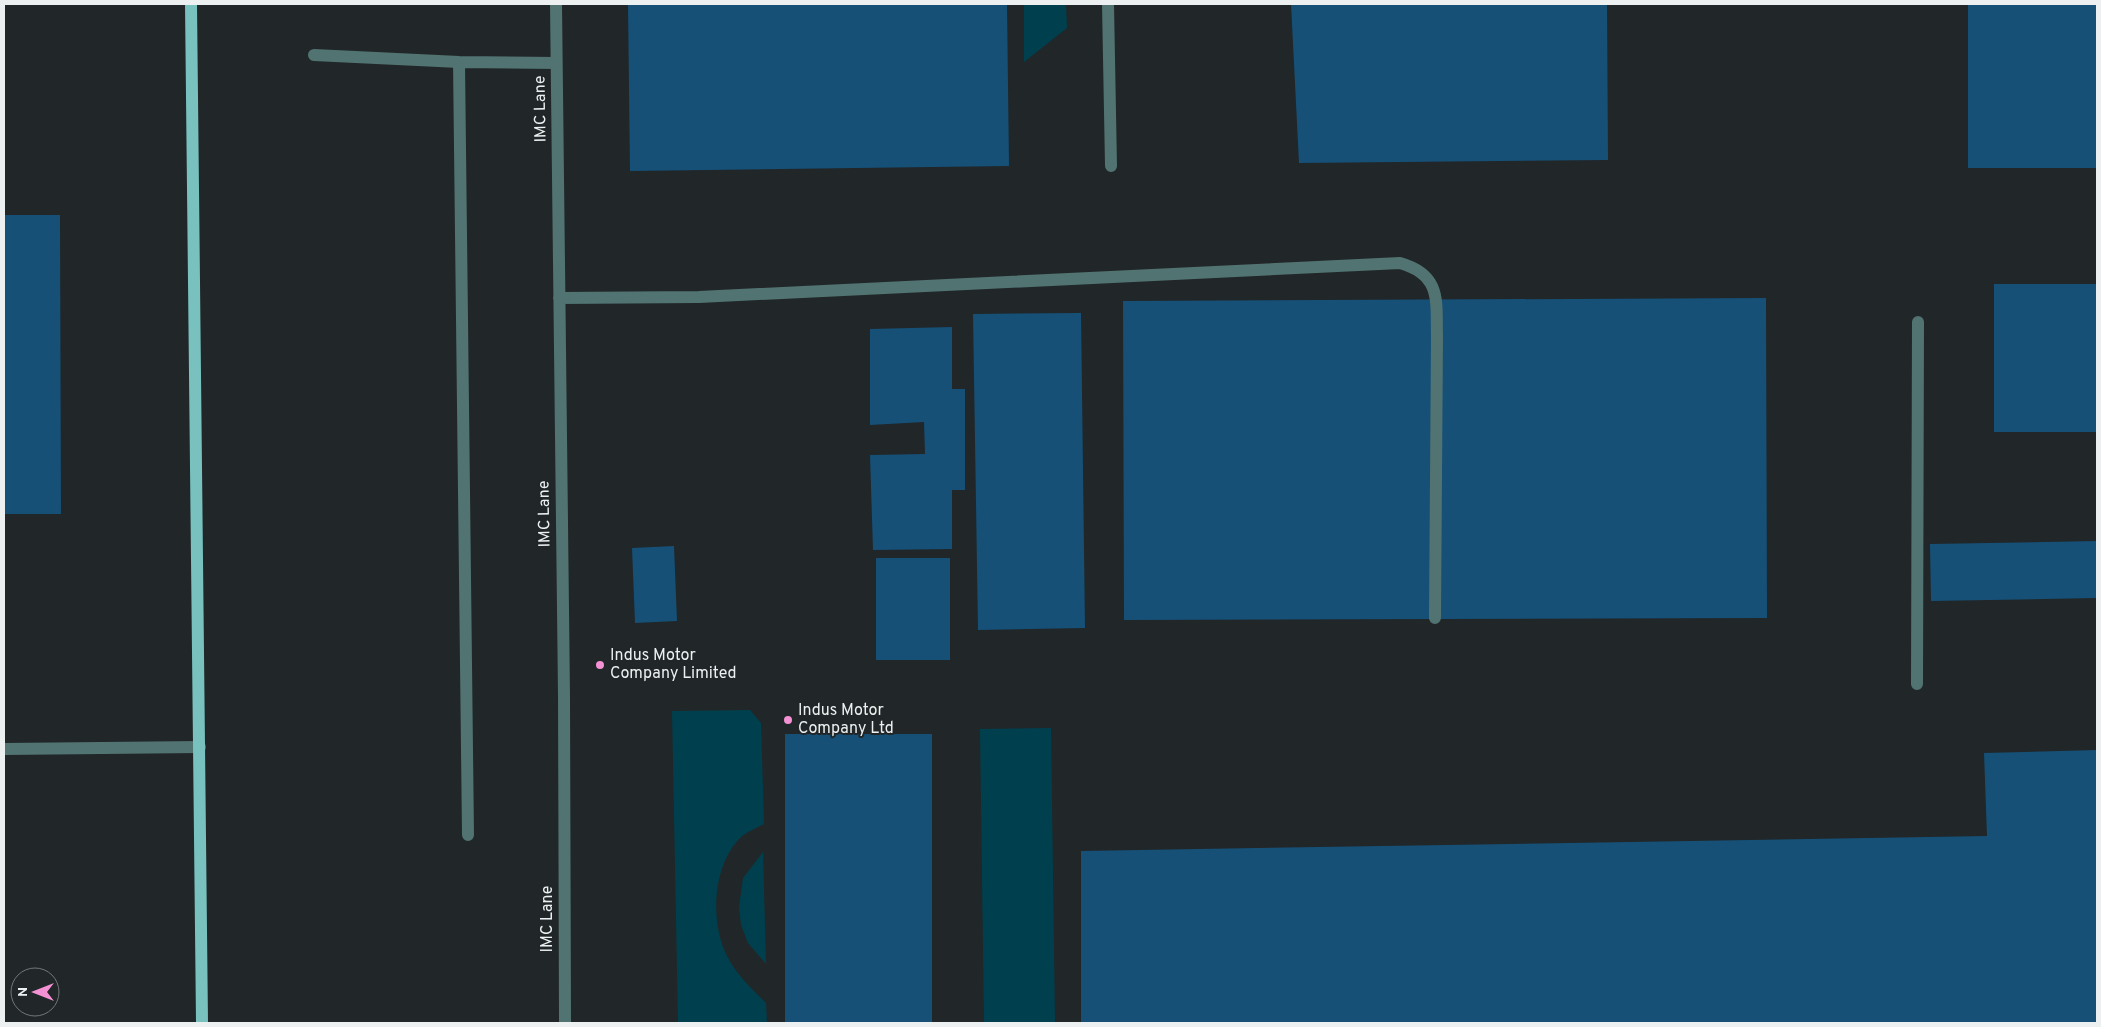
<svg xmlns="http://www.w3.org/2000/svg" width="2101" height="1027" viewBox="0 0 2101 1027" font-family="Overpass,sans-serif">
<style>
.green{fill:#00404e}
.building{fill:#165077}
.lines{fill:none;stroke-linecap:round;stroke-linejoin:round}
.lane{stroke:#517372;stroke-width:12}
.primary{stroke:#78c1bf;stroke-width:12}
.poi-dot{fill:#f491d4;stroke:#212628;stroke-width:2}
.labels{text-anchor:middle;dominant-baseline:central;stroke-width:4;stroke-linejoin:round;paint-order:stroke}
.street-label{font-size:16px;fill:#ecf0f1;stroke:#212628}
.poi-label{font-size:16px;fill:#ecf0f1;stroke:#212628;text-anchor:start}
</style>
<rect width="100%" height="100%" fill="#212628"/>
<path class="green" d="M 1024,4 L 1066,4 L 1067,28 L 1024,62 Z
M 750,710 L 761,723 L 764,824 C 756,828 747,832 741,837 C 712,865 710,923 727,956 C 736,974 752,989 766,1003 L 767,1023 L 678,1023 L 672,711 Z
M 1051,728 L 1055,1023 L 984,1023 L 980,729 Z
M 763,852 L 766,964 L 748,943 L 741,925 L 739,907 L 743,878 Z"/>
<path class="building" d="M 628,4 L 1007,4 L 1009,166 L 630,171 Z
M 1291,4 L 1607,4 L 1608,160 L 1299,163 Z
M 1968,4 L 2097,4 L 2097,168 L 1968,168 Z
M 4,215 L 60,215 L 61,514 L 4,514 Z
M 1994,284 L 2097,284 L 2097,432 L 1994,432 Z
M 1766,298 L 1767,618 L 1124,620 L 1123,301 Z
M 1081,313 L 1085,628 L 978,630 L 973,314 Z
M 952,327 L 952,389 L 965,389 L 965,490 L 952,490 L 952,549 L 873,550 L 870,455 L 925,454 L 924,422 L 870,425 L 870,329 Z
M 2097,541 L 2097,598 L 1931,601 L 1930,544 Z
M 674,546 L 677,621 L 635,623 L 632,548 Z
M 876,558 L 950,558 L 950,660 L 876,660 Z
M 785,734 L 932,734 L 932,1023 L 785,1023 Z
M 2097,750 L 2097,1023 L 1081,1023 L 1081,851 L 1987,836 L 1984,753 Z"/>
<g class="lines">
<path class="lane" d="M 556,4 L 564,695 L 565,1023
M 1108,4 L 1111,166
M 314,55 L 459,62 L 556,63
M 459,62 L 468,835
M 559,298 L 699,297 L 1400,263 C 1442,275 1436,301 1437,337 L 1435,618
M 1917,684 L 1918,322
M 4,749 L 200,747"/>
<path class="primary" d="M 191,4 L 202,1023"/>
</g>
<g class="poi-dot">
<circle cx="600" cy="665" r="5"/>
<circle cx="788" cy="720" r="5"/>
</g>
<g class="labels">
<g class="street-label">
<text transform="translate(541 109) rotate(-91)">IMC Lane</text>
<text transform="translate(545 514) rotate(-91)">IMC Lane</text>
<text transform="translate(548 919) rotate(-90)">IMC Lane</text>
</g>
<g class="poi-label">
<text x="610" y="656">Indus Motor<tspan x="610" dy="18">Company Limited</tspan></text>
<text x="798" y="711">Indus Motor<tspan x="798" dy="18">Company Ltd</tspan></text>
</g>
</g>
<rect width="2101" height="1027" fill="none" stroke="#ecf0f1" stroke-width="10"/>
<g transform="translate(35 992) rotate(270)"><circle r="24" fill="#212628" stroke="#727778"/>
<path d="M0-4L9 19L0 12L-9 19Z" fill="#f491d4"/>
<text y="-8" font-size="14" font-weight="bold" text-anchor="middle" fill="#ecf0f1">N</text>
</g>
</svg>
